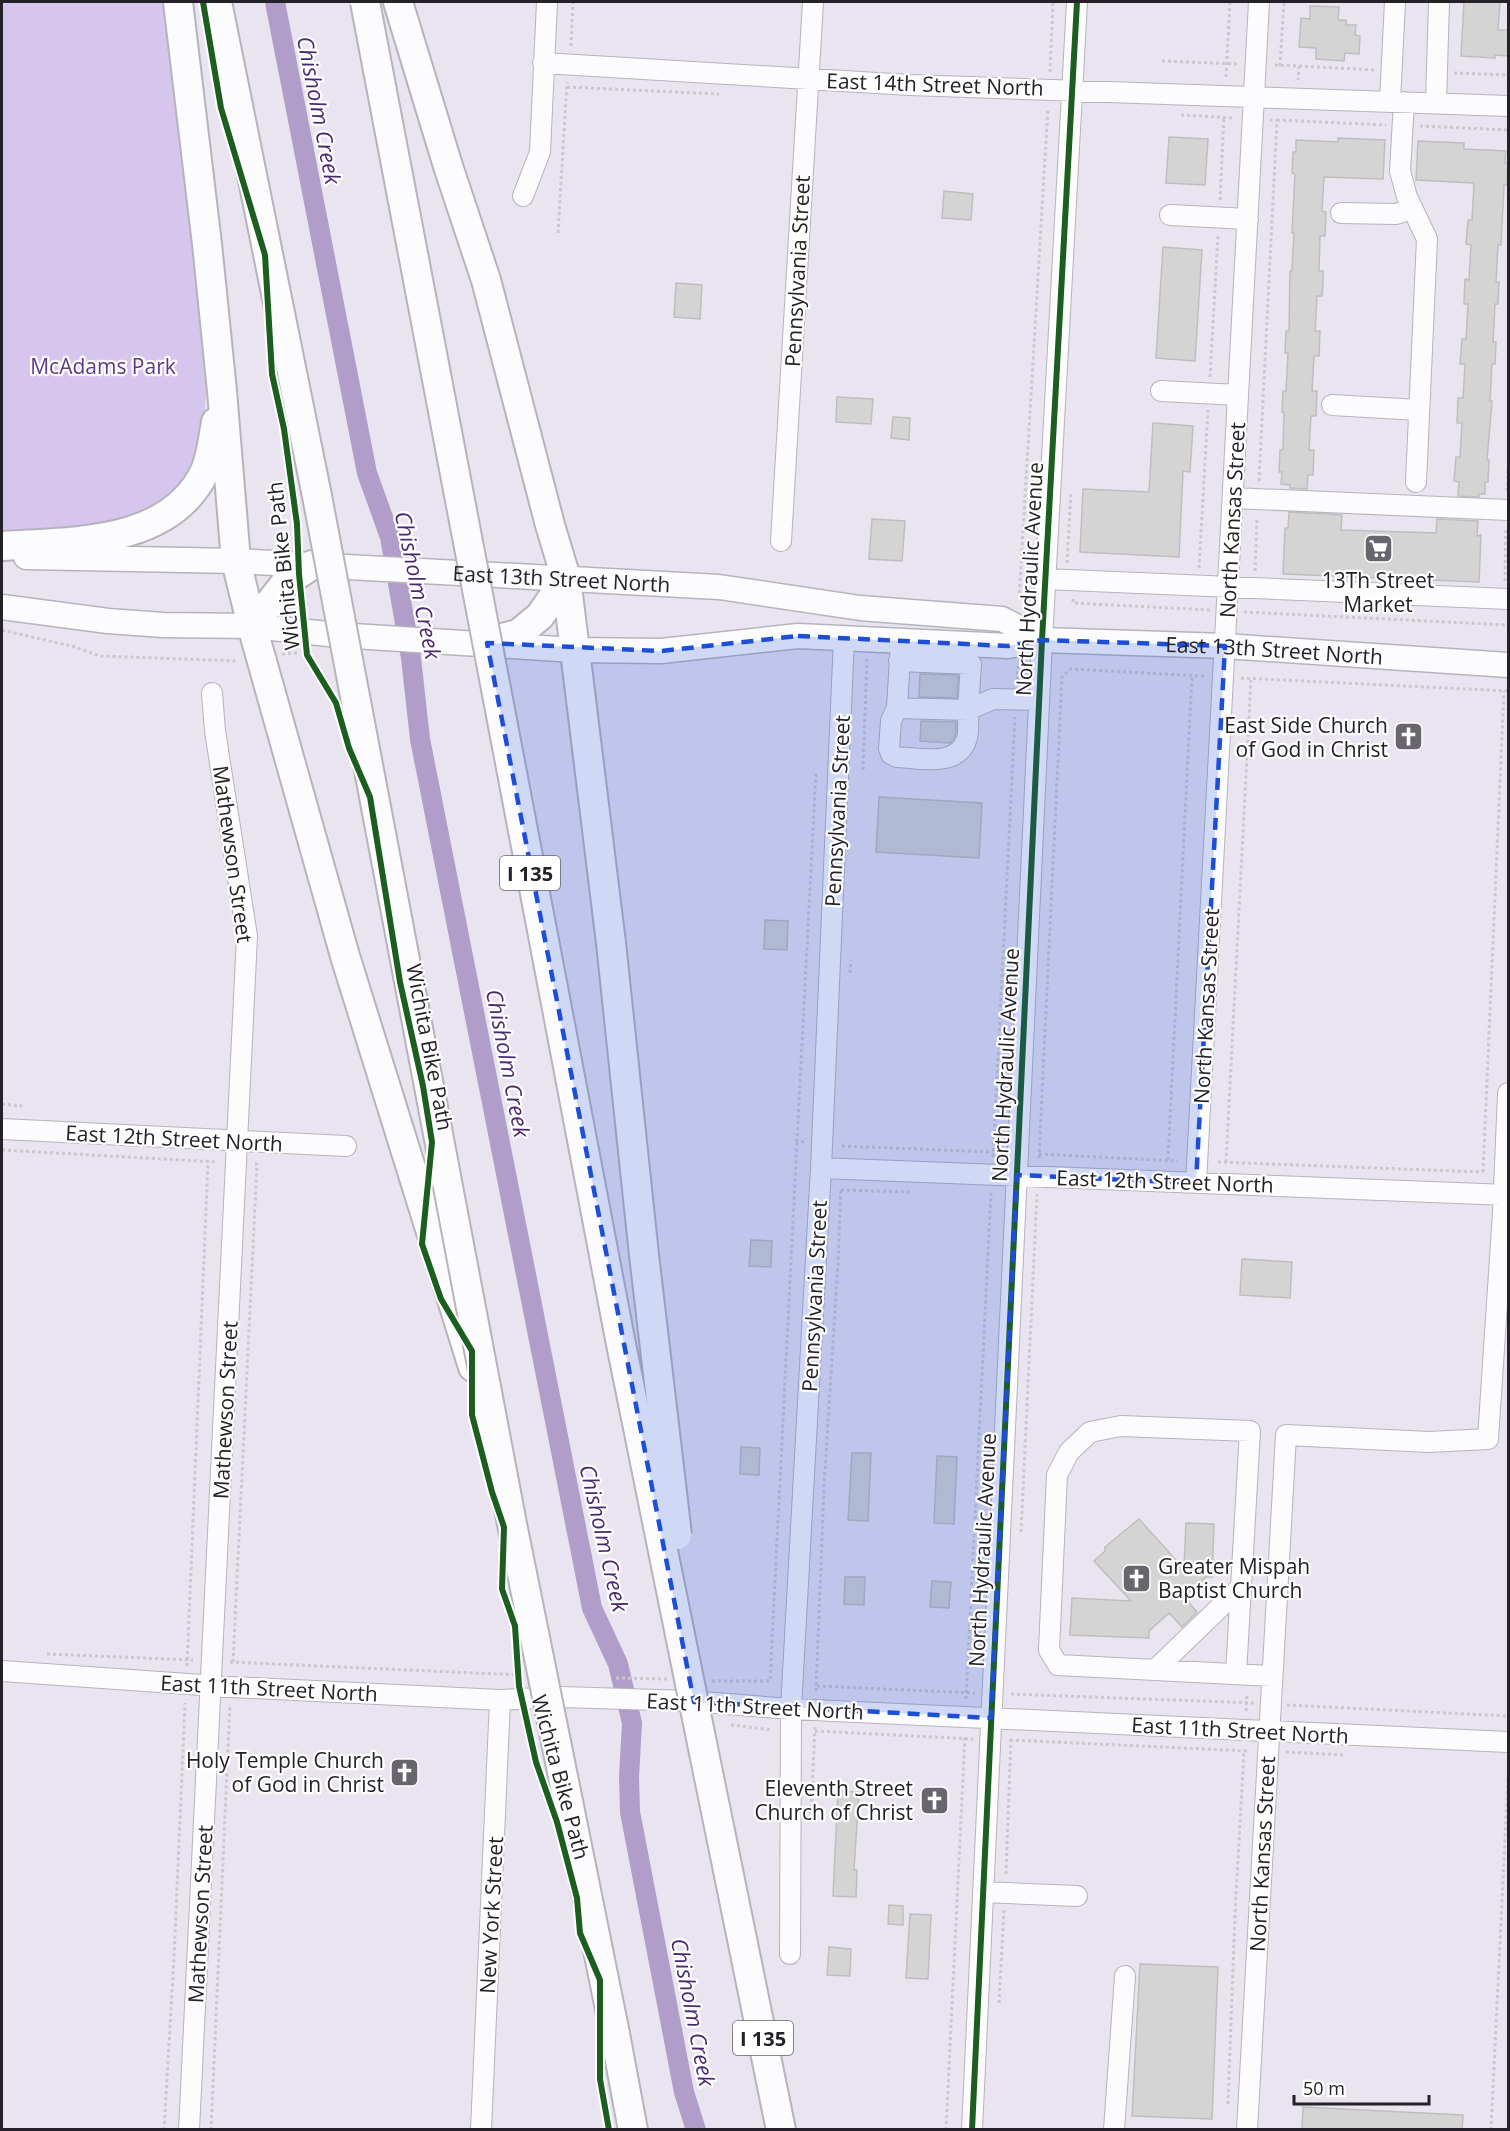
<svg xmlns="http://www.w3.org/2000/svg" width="1510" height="2131" viewBox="0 0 1510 2131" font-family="'Open Sans',sans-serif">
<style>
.green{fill:#d6c5ec}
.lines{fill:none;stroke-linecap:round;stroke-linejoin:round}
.canal{stroke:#b09dca;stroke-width:20}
.building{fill:#d5d4d4;stroke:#bfbebe;stroke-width:1.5}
.minor-casing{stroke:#b7b3bd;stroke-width:22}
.major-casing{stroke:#b7b3bd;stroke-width:27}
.highway-casing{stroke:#b7b3bd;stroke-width:32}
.path{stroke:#cac8cc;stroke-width:3;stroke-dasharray:3 3;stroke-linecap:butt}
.minor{stroke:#fcfbfd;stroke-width:20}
.major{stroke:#fcfbfd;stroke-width:24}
.highway{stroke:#fcfbfd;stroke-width:28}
.highway-bridge-casing{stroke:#b7b3bd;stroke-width:32;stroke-linecap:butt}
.highway-bridge{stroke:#fcfbfd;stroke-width:28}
.cycleway-casing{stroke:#fff;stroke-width:10}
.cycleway{stroke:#1b5e20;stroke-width:6}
.marked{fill:#1d4ed8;fill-opacity:0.2;stroke:#1d4ed8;stroke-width:4.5;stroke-dasharray:12 8;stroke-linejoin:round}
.labels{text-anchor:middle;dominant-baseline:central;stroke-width:4.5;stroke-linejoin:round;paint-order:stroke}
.shield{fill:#fff;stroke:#666469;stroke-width:1.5}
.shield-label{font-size:20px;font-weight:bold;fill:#242129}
.street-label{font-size:21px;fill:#242129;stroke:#fff}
.park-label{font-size:21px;fill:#5d3983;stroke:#fff}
.poi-label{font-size:21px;fill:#242129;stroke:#fff;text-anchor:end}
.water-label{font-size:22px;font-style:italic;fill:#4b2770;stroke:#fff}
</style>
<rect width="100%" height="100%" fill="#e9e4f0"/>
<path class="green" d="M 2,2 L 168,2 L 207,377 L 203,443 L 187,483 L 147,512 L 110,526 L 2,536 Z"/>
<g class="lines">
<path class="canal" d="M 275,2 L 367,473 L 390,537 L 411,658 L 420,739 L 592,1608 L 618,1664 L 632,1723 L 629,1777 L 630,1812 L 684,2092 L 696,2130"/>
</g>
<path class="building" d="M 1464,2 L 1500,2 L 1498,30 L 1509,30 L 1508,56 L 1495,55 L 1495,58 L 1461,56 Z
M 1310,6 L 1339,7 L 1338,20 L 1346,20 L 1346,25 L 1356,25 L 1355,35 L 1360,36 L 1359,54 L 1345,53 L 1344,61 L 1316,59 L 1316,48 L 1299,47 L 1301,18 L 1310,19 Z
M 1169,137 L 1208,139 L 1205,185 L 1166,183 Z
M 1338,138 L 1385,140 L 1383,179 L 1324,177 L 1322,211 L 1326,212 L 1325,236 L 1320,236 L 1319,271 L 1323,271 L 1323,283 L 1322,296 L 1317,296 L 1315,331 L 1320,331 L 1319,356 L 1314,356 L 1312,391 L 1317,391 L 1316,416 L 1311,416 L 1309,450 L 1314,450 L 1313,475 L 1308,475 L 1307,489 L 1290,488 L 1290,485 L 1281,484 L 1282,472 L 1279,472 L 1280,450 L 1283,450 L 1284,413 L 1282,412 L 1283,391 L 1286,391 L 1288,353 L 1285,353 L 1286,331 L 1289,331 L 1290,271 L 1292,271 L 1294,233 L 1292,233 L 1295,174 L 1292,173 L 1293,152 L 1296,152 L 1296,140 L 1338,142 Z
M 1418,141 L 1464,143 L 1464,149 L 1506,151 L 1505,163 L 1508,163 L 1507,185 L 1504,185 L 1501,245 L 1498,245 L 1496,282 L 1499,282 L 1498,304 L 1495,304 L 1493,342 L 1496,342 L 1495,364 L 1492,364 L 1490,401 L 1492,401 L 1487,460 L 1489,460 L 1488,482 L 1485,482 L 1485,494 L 1479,494 L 1479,497 L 1458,496 L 1459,482 L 1454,481 L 1456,457 L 1460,457 L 1462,423 L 1457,423 L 1458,398 L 1463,398 L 1465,364 L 1460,364 L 1462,339 L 1466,339 L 1468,304 L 1464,304 L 1465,279 L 1469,280 L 1471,245 L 1466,244 L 1468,220 L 1472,220 L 1474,185 L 1473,183 L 1416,180 Z
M 944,191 L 973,194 L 971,220 L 942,218 Z
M 1163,247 L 1202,250 L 1195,361 L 1156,358 Z
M 676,283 L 702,285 L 700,319 L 674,317 Z
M 837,397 L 873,399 L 871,424 L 836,422 Z
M 893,417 L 910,418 L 909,440 L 891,438 Z
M 1153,423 L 1193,426 L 1190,472 L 1183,471 L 1179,557 L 1080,552 L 1083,489 L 1149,492 Z
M 1289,512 L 1342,515 L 1341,530 L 1436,533 L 1437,519 L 1478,521 L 1477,536 L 1481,535 L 1479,582 L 1283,574 L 1285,528 L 1288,528 Z
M 872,519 L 905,521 L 902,561 L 869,559 Z
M 920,674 L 958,675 L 957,698 L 919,697 Z
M 921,721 L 956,722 L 956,733 L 953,740 L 950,743 L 920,741 Z
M 879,797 L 982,803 L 979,858 L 876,852 Z
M 765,920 L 788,921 L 787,950 L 764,949 Z
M 751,1240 L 772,1241 L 771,1267 L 749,1266 Z
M 1242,1259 L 1292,1262 L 1290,1298 L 1240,1295 Z
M 741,1447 L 760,1448 L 759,1475 L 740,1474 Z
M 852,1453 L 871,1453 L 868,1521 L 848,1520 Z
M 937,1456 L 957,1457 L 954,1524 L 934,1523 Z
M 1139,1519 L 1184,1569 L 1186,1523 L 1214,1524 L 1212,1577 L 1206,1577 L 1184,1597 L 1197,1612 L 1182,1627 L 1169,1613 L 1149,1631 L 1149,1638 L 1070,1635 L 1072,1598 L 1131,1601 L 1094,1561 L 1105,1551 L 1105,1547 Z
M 845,1577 L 865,1577 L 864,1605 L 844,1604 Z
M 932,1581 L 951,1582 L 949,1608 L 930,1607 Z
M 838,1791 L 859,1792 L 854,1870 L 857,1870 L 856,1897 L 833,1896 Z
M 889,1905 L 903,1906 L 903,1925 L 888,1924 Z
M 910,1914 L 931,1915 L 928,1979 L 906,1978 Z
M 829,1947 L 851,1949 L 850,1976 L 827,1975 Z
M 1140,1964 L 1218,1967 L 1212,2119 L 1132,2116 Z
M 1303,2107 L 1463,2115 L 1462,2130 L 1302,2130 Z"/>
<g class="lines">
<defs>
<path id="minor" d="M 543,63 L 910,85 L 1508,106
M 1390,101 L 1395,2
M 1404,102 L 1400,171 L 1407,197 L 1427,239 L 1416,482
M 1436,103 L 1439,2
M 523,196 L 540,152 L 547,2
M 1341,213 L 1396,214 L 1412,209
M 1170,215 L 1248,219
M 1161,391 L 1238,395
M 1332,405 L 1419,410
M 1233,498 L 1508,510
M 781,541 L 813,2
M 1045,579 L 1508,599
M 901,641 L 897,708 L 891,721 L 889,748 L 891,754 L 897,757 C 919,758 959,768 967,738 C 969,730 968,719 968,710 L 993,699 L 1039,700
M 897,708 L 968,710 L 971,664 L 899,661
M 2,1129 L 346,1146
M 821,1168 L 1508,1195
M 1196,1183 L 1259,2
M 1155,1670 L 1241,1587
M 2,1671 L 231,1687 L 500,1700 L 562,1697 L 690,1701 L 791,1709 L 1508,1742
M 1236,1674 L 1250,1431 L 1121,1426 L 1090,1432 L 1069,1452 L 1057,1475 L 1049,1650 L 1058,1665 L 1272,1676
M 983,1892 L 1077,1896
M 790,1954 L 791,1709 L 821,1168 L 844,638
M 189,2130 L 247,936 L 215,731 L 212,693
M 481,2130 L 500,1700
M 972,2130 L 1042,640 L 1077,2
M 1114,2130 L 1125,1976
M 1247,2130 L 1286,1435 L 1429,1442 L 1488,1439 L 1503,1213 L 1508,1093"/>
<g id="major">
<path id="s1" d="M 26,557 L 236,561 L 719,587 L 860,608 L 1002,619 L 1042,640"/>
<path id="s2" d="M 2,607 L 108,621 L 163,625 L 252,626 L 338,635 L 574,650 L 661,651 L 798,636 L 1008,646 L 1042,640 L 1225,646 L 1508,665"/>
</g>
<path id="highway" d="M 178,2 L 207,244 L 222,391 L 236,561 L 252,626 L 345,956 L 473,1367
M 398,2 L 448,166 L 486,280 L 550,525 L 566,578 L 611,943
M 2,546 C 71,541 170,546 205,471 C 211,457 213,438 216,422
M 252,626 L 286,582 L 312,565
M 483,643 L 518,634 L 540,616 L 566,578
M 702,1743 L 781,2130
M 615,2034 L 633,2130"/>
</defs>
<use href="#minor" class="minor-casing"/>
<use href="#major" class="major-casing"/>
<use href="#highway" class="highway-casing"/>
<path class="path" d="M 571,46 L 573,2
M 1162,61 L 1238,64
M 1275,65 L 1299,66 L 1298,80
M 1280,66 L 1284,2
M 1299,66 L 1375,70
M 1050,72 L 1053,2
M 1454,73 L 1508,75
M 1226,77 L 1230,2
M 567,87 L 719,94
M 1181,115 L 1234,118
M 1277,120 L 1386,125
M 1420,126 L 1508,130
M 1220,200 L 1224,117
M 558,233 L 567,82
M 1210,377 L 1218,236
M 1259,481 L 1277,120 L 1270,120
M 1507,491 L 1508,469
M 1067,563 L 1071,492
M 1199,568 L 1208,410
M 1255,571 L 1257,518
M 1505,581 L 1506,528
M 1019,599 L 1048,108
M 1073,599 L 1073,603 L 1210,610
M 1244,612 L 1508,625
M 2,630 L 75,647 L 100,656 L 238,661
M 282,654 L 297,653
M 1241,678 L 1508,691
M 1017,680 L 1018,666
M 863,770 L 867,659
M 850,973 L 851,960
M 2,1104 L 22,1106
M 804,1142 L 797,1141 L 816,771
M 842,1146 L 993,1152
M 2,1150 L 218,1162
M 1039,1154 L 1178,1161
M 993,1157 L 1015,717
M 1039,1158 L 1062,677 L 1070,669 L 1204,676
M 1168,1160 L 1192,675
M 1218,1162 L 1483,1172
M 1226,1162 L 1251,678
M 1483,1172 L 1504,691
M 841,1190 L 910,1192
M 1021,1532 L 1037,1194
M 47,1654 L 193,1660
M 230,1662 L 520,1675
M 233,1662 L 257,1164 L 255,1164
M 187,1666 L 208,1161
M 616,1678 L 667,1679
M 712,1681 L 770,1681 L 797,1141
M 817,1686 L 975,1693
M 816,1691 L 824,1488 L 838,1262 L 841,1188
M 1011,1694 L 1254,1703
M 966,1699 L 991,1193
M 1287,1705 L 1508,1716
M 1246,1711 L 1247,1694
M 731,1725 L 772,1730
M 815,1731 L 973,1739
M 1010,1740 L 1249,1751
M 1286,1752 L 1345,1755
M 811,1814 L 815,1727
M 1006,1874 L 1011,1737
M 999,2003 L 1004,1910
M 1228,2104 L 1235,1914 L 1244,1751
M 164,2130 L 174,1958 L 185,1703
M 211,2130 L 230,1704
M 946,2130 L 965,1736
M 1491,2130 L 1508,1777"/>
<use href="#minor" class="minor"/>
<use href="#major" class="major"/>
<use href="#highway" class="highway"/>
<defs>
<path id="highway-bridge" d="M 217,2 L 317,496 L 512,1524 L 615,2034
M 365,2 L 620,1339 L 702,1743
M 611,943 L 644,1255 L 677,1535"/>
</defs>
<use href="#highway-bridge" class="highway-bridge-casing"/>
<use href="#highway-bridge" class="highway-bridge"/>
<defs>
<path id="cycleway" d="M 203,2 L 221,108 L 265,255 L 272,374 L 284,429 L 297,524 L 299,574 L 307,655 L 336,703 L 349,748 L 370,797 L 400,982 L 423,1086 L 432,1142 L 422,1244 L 441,1299 L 472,1351 L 472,1415 L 492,1492 L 504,1527 L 502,1589 L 515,1626 L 519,1686 L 536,1762 L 557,1822 L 577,1898 L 580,1933 L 600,1980 L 600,2079 L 609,2130
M 972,2130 L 1042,640 L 1077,2"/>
</defs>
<use href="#cycleway" class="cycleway-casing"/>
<use href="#cycleway" class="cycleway"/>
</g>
<path class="marked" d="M 798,636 L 1008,646 L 1042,640 L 1225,646 L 1196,1183 L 1017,1175 L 991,1718 L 694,1702 L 487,643 L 661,651 Z"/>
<defs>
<symbol id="supermarket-square" viewBox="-11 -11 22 22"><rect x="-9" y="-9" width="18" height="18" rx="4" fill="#69656f" stroke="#fff"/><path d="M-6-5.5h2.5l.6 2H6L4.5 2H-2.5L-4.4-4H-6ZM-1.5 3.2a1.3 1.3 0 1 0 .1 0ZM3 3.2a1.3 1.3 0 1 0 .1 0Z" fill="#fff"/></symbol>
<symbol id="church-square" viewBox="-11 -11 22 22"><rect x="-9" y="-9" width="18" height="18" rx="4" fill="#69656f" stroke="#fff"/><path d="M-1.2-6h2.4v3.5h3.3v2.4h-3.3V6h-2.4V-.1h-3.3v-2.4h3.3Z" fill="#fff"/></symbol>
</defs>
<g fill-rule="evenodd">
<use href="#supermarket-square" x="1362" y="532" width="33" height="33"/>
<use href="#church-square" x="1392" y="720" width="33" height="33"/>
<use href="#church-square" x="1120" y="1562" width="33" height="33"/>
<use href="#church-square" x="388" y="1756" width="33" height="33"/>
<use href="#church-square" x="918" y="1784" width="33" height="33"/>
</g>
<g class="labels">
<g class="shield">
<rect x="500" y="856" width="60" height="34" rx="4.5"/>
<rect x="733" y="2021" width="60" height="34" rx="4.5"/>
</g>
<g class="shield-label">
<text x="530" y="873">I 135</text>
<text x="763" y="2038">I 135</text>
</g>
<g class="street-label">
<text transform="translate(935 84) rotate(2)">East 14th Street North</text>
<text transform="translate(797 271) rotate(-87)">Pennsylvania Street</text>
<text transform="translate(1232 520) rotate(-87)">North Kansas Street</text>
<text transform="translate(283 566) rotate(-96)">Wichita Bike Path</text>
<text stroke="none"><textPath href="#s1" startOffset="536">East 13th Street North</textPath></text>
<text transform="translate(1029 579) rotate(-87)">North Hydraulic Avenue</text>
<text stroke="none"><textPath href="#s2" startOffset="1276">East 13th Street North</textPath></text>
<text transform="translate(837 811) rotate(-87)">Pennsylvania Street</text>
<text transform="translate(233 854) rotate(82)">Mathewson Street</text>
<text transform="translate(1206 1006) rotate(-87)">North Kansas Street</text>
<text transform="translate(430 1047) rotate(79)">Wichita Bike Path</text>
<text transform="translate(1005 1065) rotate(-87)">North Hydraulic Avenue</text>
<text transform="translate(174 1138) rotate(3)">East 12th Street North</text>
<text transform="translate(1165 1181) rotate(2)">East 12th Street North</text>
<text transform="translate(814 1296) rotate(-87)">Pennsylvania Street</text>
<text transform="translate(225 1410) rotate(-87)">Mathewson Street</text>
<text transform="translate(982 1550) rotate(-87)">North Hydraulic Avenue</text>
<text transform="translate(269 1688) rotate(3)">East 11th Street North</text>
<text transform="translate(755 1706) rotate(3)">East 11th Street North</text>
<text transform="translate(1240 1730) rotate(3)">East 11th Street North</text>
<text transform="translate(561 1777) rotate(75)">Wichita Bike Path</text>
<text transform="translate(1262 1854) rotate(-87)">North Kansas Street</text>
<text transform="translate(200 1914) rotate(-87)">Mathewson Street</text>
<text transform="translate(491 1915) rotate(-87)">New York Street</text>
</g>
<g class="park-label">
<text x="103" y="366">McAdams Park</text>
</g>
<g class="poi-label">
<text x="1378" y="580" text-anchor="middle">13Th Street<tspan x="1378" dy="24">Market</tspan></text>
<text x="1388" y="725">East Side Church<tspan x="1388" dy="24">of God in Christ</tspan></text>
<text x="1158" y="1566" text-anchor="start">Greater Mispah<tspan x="1158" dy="24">Baptist Church</tspan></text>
<text x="384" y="1760">Holy Temple Church<tspan x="384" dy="24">of God in Christ</tspan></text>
<text x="913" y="1788">Eleventh Street<tspan x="913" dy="24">Church of Christ</tspan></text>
</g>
<g class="water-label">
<text transform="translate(320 110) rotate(79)">Chisholm Creek</text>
<text transform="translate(419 585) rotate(78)">Chisholm Creek</text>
<text transform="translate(509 1063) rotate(79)">Chisholm Creek</text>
<text transform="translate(605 1538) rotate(77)">Chisholm Creek</text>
<text transform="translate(694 2012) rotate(79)">Chisholm Creek</text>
</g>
</g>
<rect width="1510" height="2131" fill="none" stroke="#242129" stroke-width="6"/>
<path d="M1294 2095v9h135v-9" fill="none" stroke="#242129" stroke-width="3"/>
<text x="1303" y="2095" font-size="18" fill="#242129" stroke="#ffffff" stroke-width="4.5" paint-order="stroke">50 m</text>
</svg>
